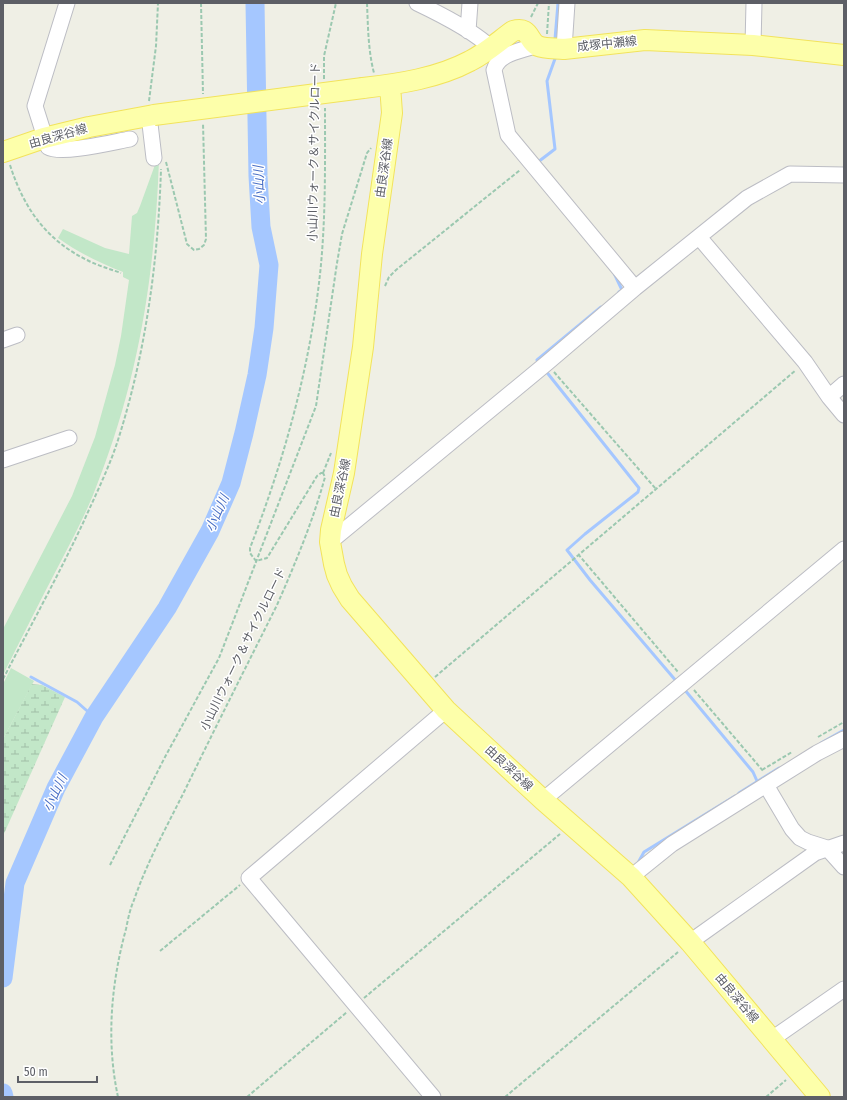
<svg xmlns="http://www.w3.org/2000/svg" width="847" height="1100" viewBox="0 0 847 1100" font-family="'Fira Sans Condensed','Noto Sans JP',sans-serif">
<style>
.green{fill:#c2e7c8}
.wetland{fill:url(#wetland-marsh)}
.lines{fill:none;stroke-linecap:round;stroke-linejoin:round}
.stream{stroke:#a5c7ff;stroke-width:3}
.river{stroke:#a5c7ff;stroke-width:19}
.minor-casing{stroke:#bcbdc4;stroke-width:17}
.major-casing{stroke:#f2e35c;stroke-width:22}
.path{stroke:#9bc8b0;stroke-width:2;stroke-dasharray:4 2;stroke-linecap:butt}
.minor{stroke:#fff;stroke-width:15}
.major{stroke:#fdffaa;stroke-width:20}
.major-bridge-casing{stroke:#f2e35c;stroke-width:22;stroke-linecap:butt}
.major-bridge{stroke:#fdffaa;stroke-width:20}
.labels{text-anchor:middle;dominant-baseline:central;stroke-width:3;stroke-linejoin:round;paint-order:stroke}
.street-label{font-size:12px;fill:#5d5f66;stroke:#fff}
.water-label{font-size:13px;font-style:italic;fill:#476dc4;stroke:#fff}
</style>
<defs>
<pattern id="wetland-marsh" width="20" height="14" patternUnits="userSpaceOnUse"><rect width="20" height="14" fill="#c2e7c8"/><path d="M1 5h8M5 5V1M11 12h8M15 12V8" fill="none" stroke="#a1bea6"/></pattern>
</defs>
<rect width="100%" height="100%" fill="#efefe5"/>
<path class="green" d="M 159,160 C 155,273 139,377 98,482 C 88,510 74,536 61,561 C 41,599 22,637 3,675 L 3,629 L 72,496 L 95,437 L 115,365 L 121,336 L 129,280 L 123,277 L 123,272 C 100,263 79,253 58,238 L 63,229 L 105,248 L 129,254 L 132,216 L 137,213 L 140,206 L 156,162 Z
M 11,668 L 34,681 L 3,739 L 3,684 Z"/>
<path class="wetland" d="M 32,684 L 42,685 L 65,697 L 3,836 L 3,739 Z"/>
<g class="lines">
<path class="stream" d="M 555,39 L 558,3
M 538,162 L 555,149 L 547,81 L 556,56
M 613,271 L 622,290 L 619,292
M 539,363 L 537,360 L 601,307
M 545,370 L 639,488 L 638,492 L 585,534 L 567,550 L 590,580 L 677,682
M 31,677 L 77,702 L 94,717
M 684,689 L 753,772 L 757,781
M 821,743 L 844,730
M 739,793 L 779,768
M 639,861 L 644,852 L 735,796"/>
<path class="river" d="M 3,978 L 15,883 L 56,788 L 94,717 L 167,608 L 210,531 L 231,483 L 244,433 L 257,375 L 264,328 L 269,265 L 261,227 L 258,176 L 255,3
M 3,1093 L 4,1097"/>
<defs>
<path id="minor" d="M 67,3 L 35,106 L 48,147 C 61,155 113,142 130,139
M 417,3 C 438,13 474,31 491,48
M 468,31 L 470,3
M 537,45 C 523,51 499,52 494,70 L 508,135 L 635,288
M 753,45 L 754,3
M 564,49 L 567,3
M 151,116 L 150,124 L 154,158
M 699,237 L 805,362 L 829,397 L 844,415
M 3,340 L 17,335
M 829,397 L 844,384
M 3,460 L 69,438
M 330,542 L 547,363 L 635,288 L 747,198 L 790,174 L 844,175
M 766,785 L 792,829 L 800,838 L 808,842 L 827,848 L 844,867
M 543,800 L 844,549
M 631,877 L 672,844 L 817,753 L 844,739
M 690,942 L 815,853 L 844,843
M 772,1039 L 844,989
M 433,1097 L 249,878 L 446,710"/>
<path id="major" d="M 390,85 L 392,113 L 372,254 L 363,347 L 344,473 L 331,530 L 330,542 L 334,564 L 337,575 L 342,586 L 350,599 L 446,710 L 543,800 L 631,877 L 690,942 L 820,1097
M 363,88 C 399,84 438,78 470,61 C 486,53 499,41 513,31 C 531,26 527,41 538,46 C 545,49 556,48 564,49 L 645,40 L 753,45 L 844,55
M 3,152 L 44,138 L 89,127 L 154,115"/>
</defs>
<use href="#minor" class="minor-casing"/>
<use href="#major" class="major-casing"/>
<path class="path" d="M 201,3 L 203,94
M 367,3 C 368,26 368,50 374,73
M 531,17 L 538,3
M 547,34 L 549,3
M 324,79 L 324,56 L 336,3
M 149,101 L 156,46 L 158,3
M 166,162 L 187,244 L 194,250 L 199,249 L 204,245 L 206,239 L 203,123
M 10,165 C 24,209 47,241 89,261 C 99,266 110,269 121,273
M 385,286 L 389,277 L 396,270 L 520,170
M 554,372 L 656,489
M 323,473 L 321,473 L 317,476 L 267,558 L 256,561 L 250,553 L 250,548 C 283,463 308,374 319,283 C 326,225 325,166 325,108
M 323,473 L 331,453
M 578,554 L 678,672
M 435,677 L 796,370
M 3,679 C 30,627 58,576 83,523 C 95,496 109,468 118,440 C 146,352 158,261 161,169
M 694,690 L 764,772
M 818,737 L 844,722
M 762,770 L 792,752
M 110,865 L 165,757 L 219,658 L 316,406 L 337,263 L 342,234 L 367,153 L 371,148
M 160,951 L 240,885
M 364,998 L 560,834
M 118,1097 C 106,1041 111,984 126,929 C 128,919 130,909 134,900 C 147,862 167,826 185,790 C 215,728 246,667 277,605 C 295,564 313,521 325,477 L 323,473
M 247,1097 L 347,1012
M 505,1097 L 678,952
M 766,1097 L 786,1080"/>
<use href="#minor" class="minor"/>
<use href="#major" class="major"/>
<defs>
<path id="major-bridge" d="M 154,115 L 363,88"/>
</defs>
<use href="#major-bridge" class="major-bridge-casing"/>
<use href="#major-bridge" class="major-bridge"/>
</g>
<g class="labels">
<g class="street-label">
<text transform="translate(607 44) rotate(-6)">成塚中瀬線</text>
<text transform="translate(58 136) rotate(-16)">由良深谷線</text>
<text transform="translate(314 152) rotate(-89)">小山川ウォーク＆サイクルロード</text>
<text transform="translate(384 168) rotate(-82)">由良深谷線</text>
<text transform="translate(340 488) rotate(-78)">由良深谷線</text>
<text transform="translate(243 649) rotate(-64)">小山川ウォーク＆サイクルロード</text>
<text transform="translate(509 768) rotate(43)">由良深谷線</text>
<text transform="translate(737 998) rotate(50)">由良深谷線</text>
</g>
<g class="water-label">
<text transform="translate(259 185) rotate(-93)">小山川</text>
<text transform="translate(217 513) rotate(-66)">小山川</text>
<text transform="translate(55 793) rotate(-65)">小山川</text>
</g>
</g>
<rect width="847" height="1100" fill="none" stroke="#5d5f66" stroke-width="8"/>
<path d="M18 1076v6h79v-6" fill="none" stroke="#5d5f66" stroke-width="2"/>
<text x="24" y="1076" font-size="12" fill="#5d5f66" stroke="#ffffff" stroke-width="3" paint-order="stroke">50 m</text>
</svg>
